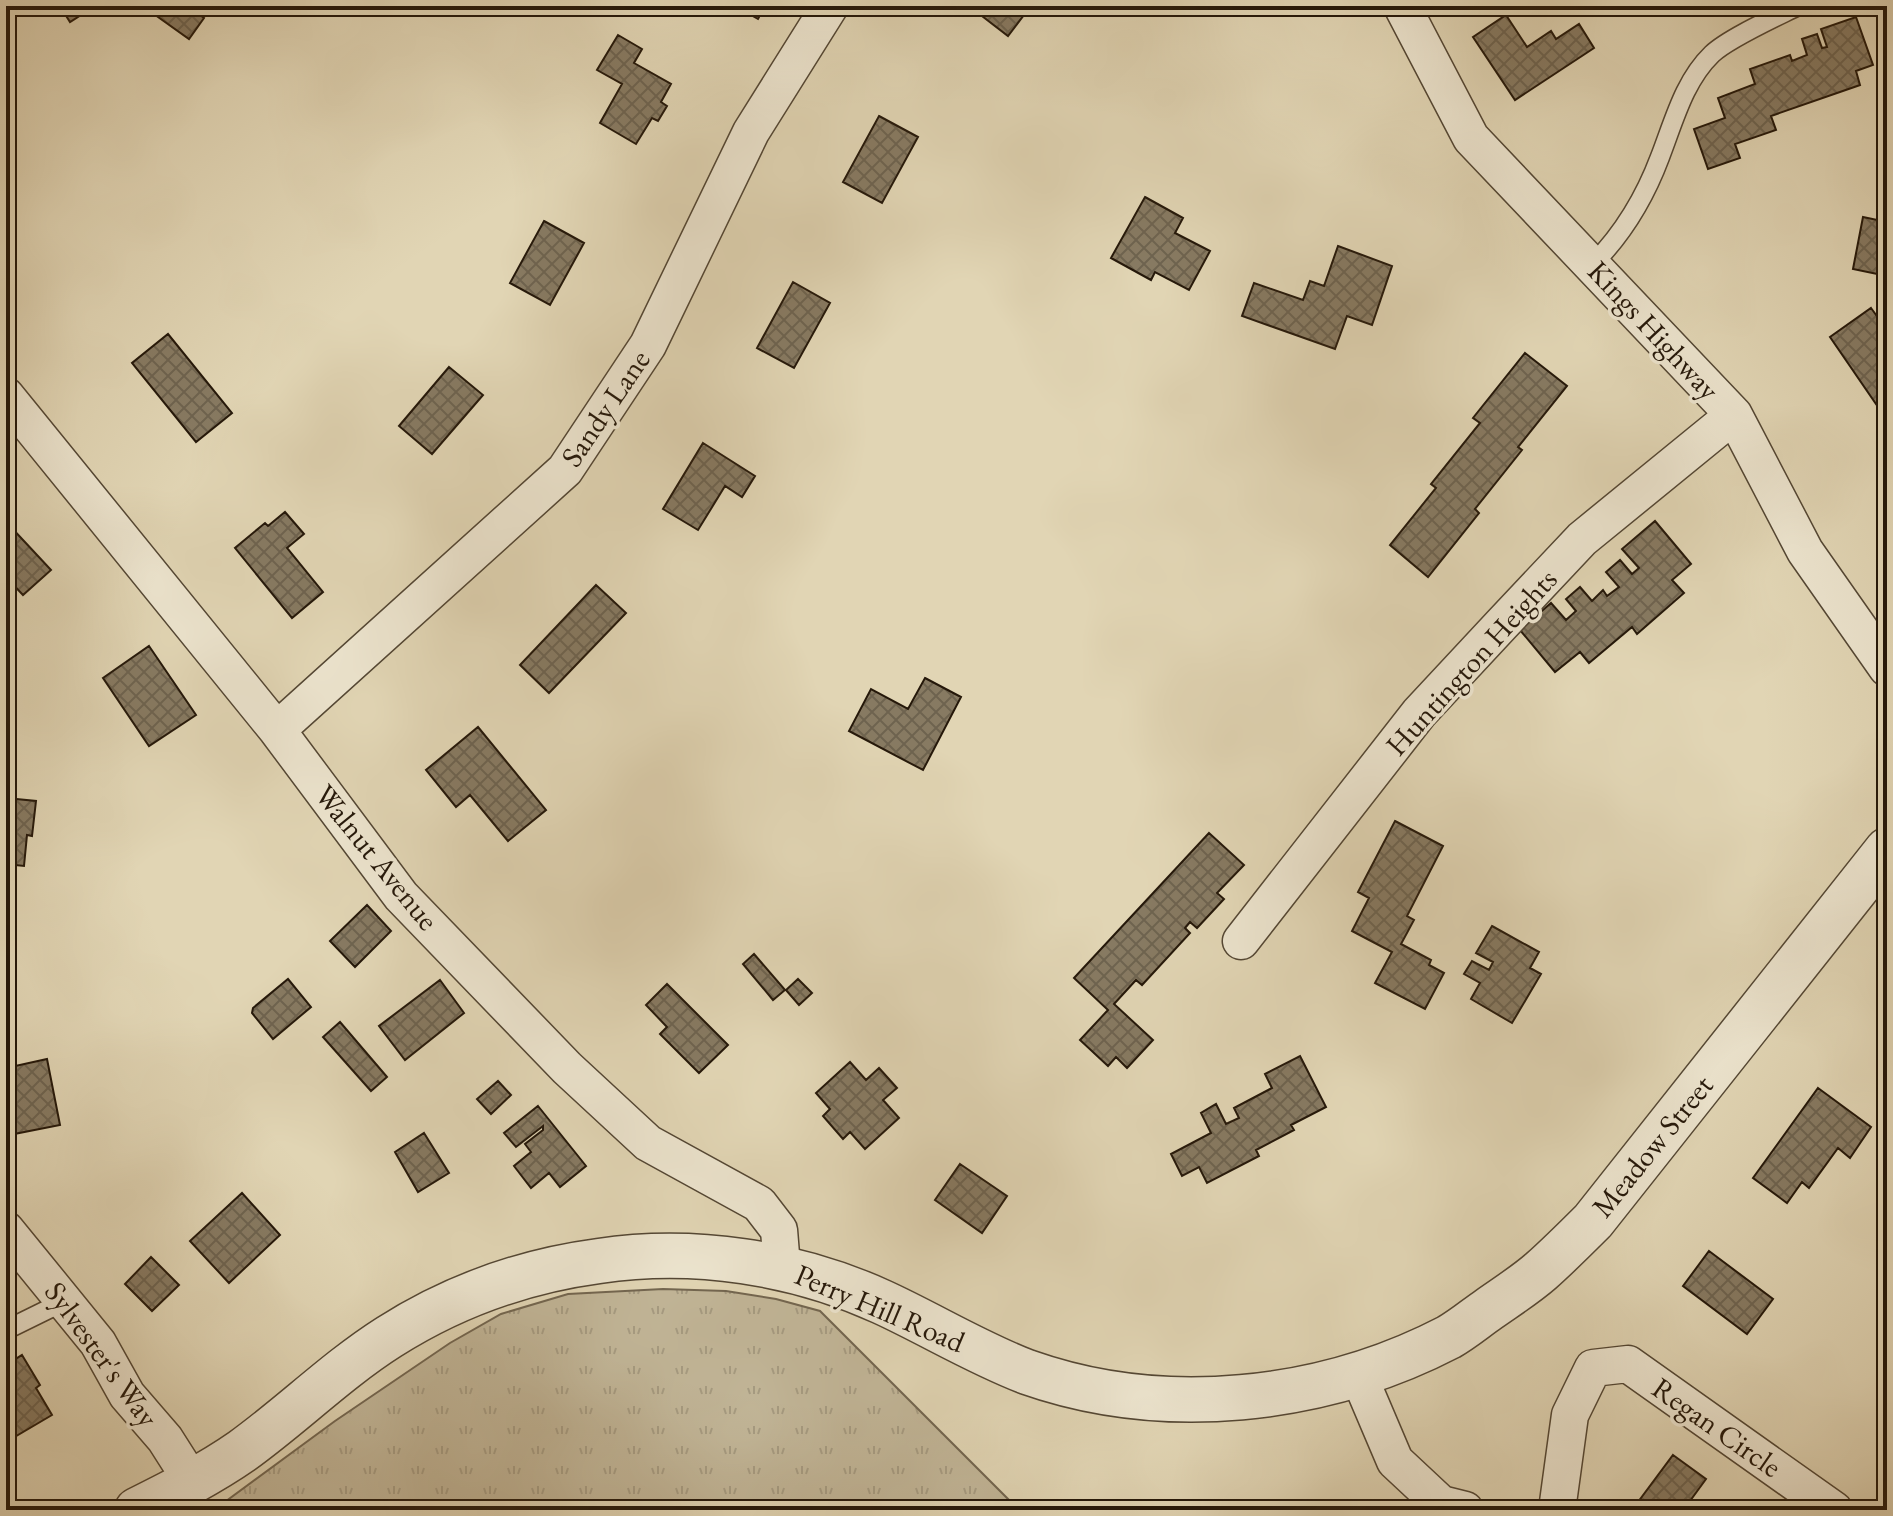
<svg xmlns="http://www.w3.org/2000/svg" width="1893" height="1516" viewBox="0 0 1893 1516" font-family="'EB Garamond',serif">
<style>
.grass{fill:url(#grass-tufts);stroke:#736650;stroke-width:2}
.water{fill:url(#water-waves);stroke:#6f634d;stroke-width:2}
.building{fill:url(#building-cross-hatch);stroke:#25180a;stroke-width:2}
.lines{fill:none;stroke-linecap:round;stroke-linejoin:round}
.service-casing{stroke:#544734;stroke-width:21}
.minor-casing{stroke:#544734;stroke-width:39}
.tertiary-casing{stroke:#544734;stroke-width:47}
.service{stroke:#ece4ce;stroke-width:18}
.minor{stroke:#ece4ce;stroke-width:36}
.tertiary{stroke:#ece4ce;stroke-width:44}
.labels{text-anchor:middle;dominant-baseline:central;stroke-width:7;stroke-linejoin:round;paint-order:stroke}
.street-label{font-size:30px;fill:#25180a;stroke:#ece4ce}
</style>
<defs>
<pattern id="grass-tufts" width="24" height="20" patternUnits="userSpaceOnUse" patternTransform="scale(2)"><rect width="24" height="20" fill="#c1b597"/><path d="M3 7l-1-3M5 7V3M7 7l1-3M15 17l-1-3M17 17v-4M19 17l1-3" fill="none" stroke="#a69b81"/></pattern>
<pattern id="water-waves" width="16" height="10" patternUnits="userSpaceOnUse" patternTransform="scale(2)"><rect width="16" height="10" fill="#a1957a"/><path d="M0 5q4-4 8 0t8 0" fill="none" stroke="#837962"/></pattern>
<pattern id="building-cross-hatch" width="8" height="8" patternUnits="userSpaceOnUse" patternTransform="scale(2)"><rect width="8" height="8" fill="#877a62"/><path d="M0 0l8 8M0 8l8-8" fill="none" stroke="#6e634f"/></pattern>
</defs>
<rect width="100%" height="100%" fill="#e1d5b4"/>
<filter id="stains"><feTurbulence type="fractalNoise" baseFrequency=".0025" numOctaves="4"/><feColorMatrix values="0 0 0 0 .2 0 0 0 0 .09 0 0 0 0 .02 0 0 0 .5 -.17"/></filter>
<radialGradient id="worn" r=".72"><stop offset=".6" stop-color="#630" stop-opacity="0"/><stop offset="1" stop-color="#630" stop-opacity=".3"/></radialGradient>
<path class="grass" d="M 663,1289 L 726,1291 L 776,1299 L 820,1311 L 1010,1501 L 1016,1510 L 214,1510 L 335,1421 L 450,1343 L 501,1314 L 568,1294 Z"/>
<path class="water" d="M 1887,1354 L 1887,1413 L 1879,1376 Z"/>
<path class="building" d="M 60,6 L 95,6 L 70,22 Z
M 188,6 L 204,18 L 189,39 L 144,7 Z
M 735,6 L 765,6 L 758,19 Z
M 969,6 L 1013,6 L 1024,15 L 1008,36 Z
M 1506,15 L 1527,47 L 1551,31 L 1556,39 L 1579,24 L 1594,48 L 1515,100 L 1473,37 Z
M 1856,17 L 1873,65 L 1856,71 L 1860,85 L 1771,116 L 1776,130 L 1735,144 L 1740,158 L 1708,169 L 1694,129 L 1725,118 L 1718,98 L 1755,84 L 1750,69 L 1790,55 L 1792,61 L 1807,55 L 1802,39 L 1817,34 L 1822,48 L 1827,47 L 1821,29 Z
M 618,35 L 642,49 L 634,63 L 671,84 L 661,102 L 667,106 L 658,121 L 652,118 L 636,144 L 600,123 L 622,84 L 597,70 Z
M 879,116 L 918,137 L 882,203 L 843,182 Z
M 1145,197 L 1183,218 L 1175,233 L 1210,251 L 1189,290 L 1155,272 L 1151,280 L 1111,258 Z
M 6,202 L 15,212 L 6,220 Z
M 1863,217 L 1887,222 L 1887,276 L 1853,269 Z
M 544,221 L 584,243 L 550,305 L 510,283 Z
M 1338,246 L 1392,266 L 1372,325 L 1347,316 L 1335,349 L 1242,316 L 1254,283 L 1303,300 L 1310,281 L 1324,286 Z
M 793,282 L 830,303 L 794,368 L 757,348 Z
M 1871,308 L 1887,330 L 1887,420 L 1830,337 Z
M 168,334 L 232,413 L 196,442 L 132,363 Z
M 1525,353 L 1567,386 L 1518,447 L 1522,450 L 1475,509 L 1479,513 L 1428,577 L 1390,545 L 1436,488 L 1431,484 L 1480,423 L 1473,418 Z
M 449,367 L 483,395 L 432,454 L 399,426 Z
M 703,443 L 755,476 L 742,497 L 725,486 L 698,530 L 663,509 Z
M 285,512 L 304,534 L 287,548 L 323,592 L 292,618 L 235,548 L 265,523 L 268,526 Z
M 1655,521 L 1691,564 L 1672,580 L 1684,593 L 1637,634 L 1632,627 L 1589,663 L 1580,652 L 1555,672 L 1520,630 L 1551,603 L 1566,620 L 1576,611 L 1566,599 L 1580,587 L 1592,601 L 1603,590 L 1607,596 L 1619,587 L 1606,572 L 1620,560 L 1632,574 L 1639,568 L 1622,549 Z
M 9,525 L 51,570 L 23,595 L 6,577 L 6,528 Z
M 596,585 L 626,613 L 549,693 L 520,665 Z
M 149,646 L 196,715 L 149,746 L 103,678 Z
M 925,678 L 961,697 L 923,770 L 849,731 L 871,689 L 908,709 Z
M 478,727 L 546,810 L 508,841 L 470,795 L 456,807 L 426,770 Z
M 6,798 L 36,801 L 32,836 L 27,835 L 24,866 L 6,864 Z
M 1395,821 L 1443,846 L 1407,916 L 1414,920 L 1401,944 L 1431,960 L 1429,965 L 1444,973 L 1425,1009 L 1375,983 L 1392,952 L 1352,931 L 1369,898 L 1358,892 Z
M 1209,833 L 1244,865 L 1217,893 L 1224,899 L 1197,928 L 1190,922 L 1185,928 L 1190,933 L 1142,985 L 1136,980 L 1114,1004 L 1153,1040 L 1127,1068 L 1116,1057 L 1108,1066 L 1080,1040 L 1108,1010 L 1074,978 Z
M 367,905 L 391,931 L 355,967 L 330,941 Z
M 1492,926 L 1539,952 L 1530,968 L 1541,974 L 1512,1023 L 1471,999 L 1480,983 L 1464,974 L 1472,961 L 1489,970 L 1493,962 L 1476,953 Z
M 754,954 L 785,990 L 773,1000 L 743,964 Z
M 288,979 L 311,1007 L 273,1039 L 252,1013 L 253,1008 Z
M 798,979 L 812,993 L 799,1005 L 786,990 Z
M 440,980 L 464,1013 L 405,1060 L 379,1026 Z
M 667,984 L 728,1045 L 699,1073 L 660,1034 L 667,1027 L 646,1005 Z
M 340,1022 L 387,1077 L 371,1091 L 323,1037 Z
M 1300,1056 L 1326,1107 L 1291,1125 L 1294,1130 L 1256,1150 L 1259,1156 L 1207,1183 L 1199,1167 L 1182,1176 L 1171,1154 L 1211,1133 L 1201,1113 L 1216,1104 L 1226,1124 L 1239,1118 L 1234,1108 L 1272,1088 L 1265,1074 Z
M 47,1059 L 60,1125 L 9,1135 L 6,1123 L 6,1068 Z
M 850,1062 L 866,1080 L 879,1068 L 897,1088 L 883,1100 L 899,1118 L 865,1149 L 850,1132 L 843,1139 L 823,1116 L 830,1109 L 816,1093 Z
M 498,1081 L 511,1095 L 491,1114 L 477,1099 Z
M 1818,1088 L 1871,1127 L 1850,1158 L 1838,1148 L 1809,1188 L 1802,1182 L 1787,1203 L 1753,1178 Z
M 538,1106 L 586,1166 L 560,1187 L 549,1173 L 531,1188 L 514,1166 L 531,1152 L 525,1144 L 543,1130 L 543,1126 L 516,1147 L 504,1133 Z
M 424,1133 L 449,1173 L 418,1192 L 395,1152 Z
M 960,1164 L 1007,1196 L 982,1233 L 935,1200 Z
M 242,1193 L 280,1235 L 229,1283 L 190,1241 Z
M 1709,1251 L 1773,1299 L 1747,1334 L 1683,1286 Z
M 151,1257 L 179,1285 L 152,1311 L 125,1284 Z
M 22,1355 L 40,1385 L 36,1388 L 52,1415 L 6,1442 L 6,1365 Z
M 1673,1455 L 1706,1479 L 1690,1501 L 1702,1510 L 1649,1510 L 1638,1502 Z"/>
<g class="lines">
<defs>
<path id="service" d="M 1592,265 C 1622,235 1645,197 1660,157 C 1674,121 1684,81 1712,54 C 1729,38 1776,17 1798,6
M 6,1330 L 65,1301"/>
<path id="minor" d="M 1402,6 L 1471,138 L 1734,415 L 1805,551 L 1887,668
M 6,396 L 277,730 L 401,896 L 567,1068 L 648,1143 L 759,1204 L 779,1230 L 782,1267
M 277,730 L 565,470 L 648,345 L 751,132 L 830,6
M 1241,941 L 1419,713 L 1501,625 L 1582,539 L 1734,415
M 6,1230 L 98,1343 L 127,1395 L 165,1439 L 193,1483
M 1358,1374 L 1395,1461 L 1441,1504 L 1465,1510
M 1557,1510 L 1570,1415 L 1593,1368 L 1628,1364 L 1834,1510"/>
<path id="tertiary" d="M 137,1510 C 173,1492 209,1474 242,1451 C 292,1415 337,1370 389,1337 C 452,1297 524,1271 599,1261 C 694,1247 795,1262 882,1302 C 930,1324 977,1353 1027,1372 C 1163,1420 1322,1403 1449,1337 C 1463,1329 1476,1318 1489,1309 C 1506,1297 1525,1285 1541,1271 C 1559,1255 1576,1238 1593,1221 L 1887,850"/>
</defs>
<use href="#service" class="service-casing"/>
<use href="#minor" class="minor-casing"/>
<use href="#tertiary" class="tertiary-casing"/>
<use href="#service" class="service"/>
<use href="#minor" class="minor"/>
<use href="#tertiary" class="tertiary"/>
</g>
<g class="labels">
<g class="street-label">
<text transform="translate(1654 330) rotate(47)">Kings Highway</text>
<text transform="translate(605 408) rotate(-56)">Sandy Lane</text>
<text transform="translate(1471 662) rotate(-48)">Huntington Heights</text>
<text transform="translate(377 857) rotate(51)">Walnut Avenue</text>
<text transform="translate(1652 1146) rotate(-51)">Meadow Street</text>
<text transform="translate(880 1308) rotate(23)">Perry Hill Road</text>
<text transform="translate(102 1354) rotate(54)">Sylvester's Way</text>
<text transform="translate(1717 1427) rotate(35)">Regan Circle</text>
</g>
</g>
<rect width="1893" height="1516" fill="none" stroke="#e1d5b4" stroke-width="32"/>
<rect x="8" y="8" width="1877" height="1500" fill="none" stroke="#25180a" stroke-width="4"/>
<rect x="16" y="16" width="1861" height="1484" fill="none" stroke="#25180a" stroke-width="2"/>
<rect width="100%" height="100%" filter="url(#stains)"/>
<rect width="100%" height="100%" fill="url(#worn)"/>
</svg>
